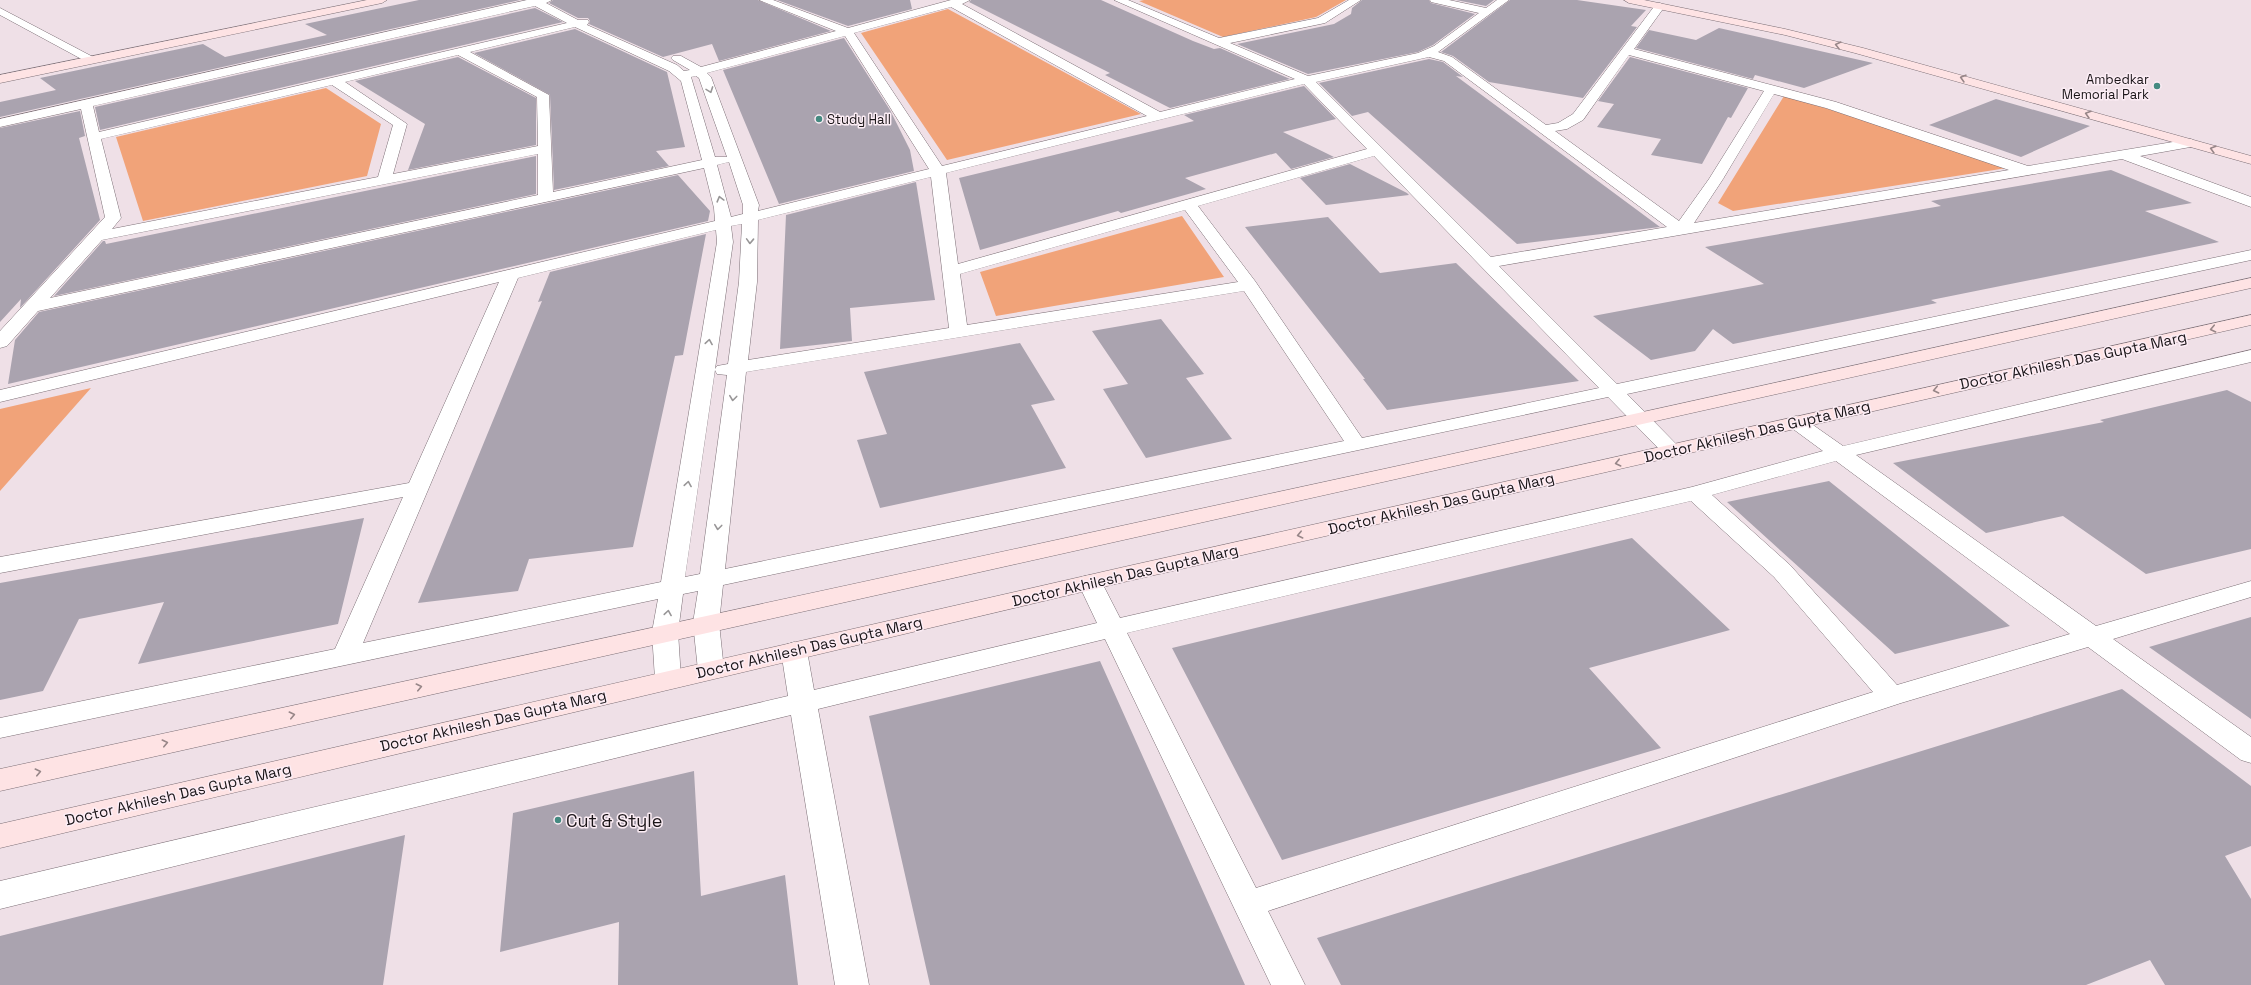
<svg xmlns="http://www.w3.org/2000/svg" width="2251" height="985" viewBox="0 0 2251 985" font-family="'Space Grotesk',sans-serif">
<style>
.green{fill:#f1a379}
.building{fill:#aaa3af}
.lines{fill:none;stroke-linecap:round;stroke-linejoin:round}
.street-casing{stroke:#7c6f76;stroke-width:1}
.secondary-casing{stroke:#7c6f76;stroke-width:1}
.street{fill:#fff;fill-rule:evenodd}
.secondary{fill:#fee3e4;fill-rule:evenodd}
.oneway{stroke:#978688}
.oneway2{stroke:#989697}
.poi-dot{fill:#458a81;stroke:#fcedf5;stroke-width:1.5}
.labels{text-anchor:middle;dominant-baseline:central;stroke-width:3;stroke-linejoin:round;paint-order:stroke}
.far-poi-label{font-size:13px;fill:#1a1518;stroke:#fcedf5;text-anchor:end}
.street-label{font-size:15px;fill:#1a1518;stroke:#fcedf5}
.near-poi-label{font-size:18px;fill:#1a1518;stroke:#fcedf5;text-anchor:start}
</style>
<rect width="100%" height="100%" fill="#efe0e7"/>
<path class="green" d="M 1144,0 L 1346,0 L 1316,17 L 1223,37 L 1139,1 Z
M 948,9 L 1141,114 L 947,160 L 861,33 Z
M 326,88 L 381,124 L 367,176 L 143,221 L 116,137 Z
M 1784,96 L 1832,110 L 2007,168 L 1733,211 L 1718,203 Z
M 1182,216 L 1224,277 L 996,316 L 980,272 Z
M 91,388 L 0,491 L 0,409 Z"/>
<path class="building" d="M 419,0 L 520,0 L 0,117 L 0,102 L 56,90 L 40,78 L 203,44 L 225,57 L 327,35 L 305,24 Z
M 553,0 L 758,0 L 831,31 L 719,61 L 712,44 L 663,57 L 589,24 L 590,21 L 588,18 L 578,18 L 549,3 Z
M 777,0 L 910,0 L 912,9 L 848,26 Z
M 971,0 L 1101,0 L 1193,41 L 1214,49 L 1220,48 L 1290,79 L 1170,108 L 1105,75 L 1110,73 L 969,2 Z
M 1362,0 L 1429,0 L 1431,3 L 1475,14 L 1433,45 L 1418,52 L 1308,74 L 1237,44 L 1334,24 L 1351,14 L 1352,8 Z
M 1456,0 L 1494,0 L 1486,6 Z
M 1510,0 L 1577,0 L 1646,10 L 1631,26 L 1637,27 L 1583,98 L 1489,82 L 1453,56 L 1441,52 Z
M 535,8 L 563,22 L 100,130 L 95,107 Z
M 1719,28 L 1873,63 L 1804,88 L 1755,75 L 1753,79 L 1636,48 L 1649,30 L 1696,40 Z
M 575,29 L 667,72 L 685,147 L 656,151 L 669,166 L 554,190 L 550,95 L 474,53 Z
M 844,38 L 890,110 L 910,150 L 914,171 L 779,204 L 723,70 Z
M 458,57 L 536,98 L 536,145 L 408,170 L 425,124 L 355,81 Z
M 1630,57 L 1748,88 L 1731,118 L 1728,117 L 1702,164 L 1651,155 L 1661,139 L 1597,127 L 1614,104 L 1598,101 Z
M 1429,59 L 1443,62 L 1463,77 L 1456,76 L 1660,227 L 1517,244 L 1368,112 L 1352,116 L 1319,83 Z
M 1304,86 L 1336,119 L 1283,132 L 1334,157 L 1291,169 L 1276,153 L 1185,178 L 1206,189 L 1121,213 L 1118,211 L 980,250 L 959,178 L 1194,121 L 1184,115 Z
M 1996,99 L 2090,126 L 2021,157 L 1929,125 Z
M 80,111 L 85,136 L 79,138 L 100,220 L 20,308 L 21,299 L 0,322 L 0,128 Z
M 536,156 L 536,194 L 54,296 L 103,241 L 105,241 L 106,244 Z
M 1350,164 L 1407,193 L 1409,195 L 1326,205 L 1300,178 Z
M 2111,170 L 2192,203 L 2145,211 L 2219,242 L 1931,300 L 1937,303 L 1733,344 L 1713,329 L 1695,351 L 1651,360 L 1593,316 L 1764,284 L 1705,247 L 1941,206 L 1931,201 Z
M 678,175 L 710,211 L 708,221 L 8,384 L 15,340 L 39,312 Z
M 916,182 L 935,300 L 850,308 L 852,341 L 780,349 L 786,215 Z
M 1328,217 L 1380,273 L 1456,263 L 1579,381 L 1387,410 L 1363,379 L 1365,379 L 1245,227 Z
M 706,234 L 683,355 L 675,356 L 633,547 L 529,559 L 518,591 L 418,603 L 542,301 L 538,302 L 550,272 Z
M 1161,319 L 1204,374 L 1186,378 L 1232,439 L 1146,458 L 1103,389 L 1128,384 L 1092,331 Z
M 1020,343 L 1055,400 L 1031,405 L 1066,468 L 880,508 L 857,440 L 887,434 L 864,372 Z
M 2227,390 L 2251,402 L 2251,549 L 2146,574 L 2063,516 L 1986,533 L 1893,463 L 2104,422 L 2100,420 Z
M 1829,481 L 2010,626 L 1895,654 L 1727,502 Z
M 364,518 L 338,624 L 138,664 L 164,602 L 79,619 L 43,691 L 0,700 L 0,583 Z
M 1632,538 L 1730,630 L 1589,668 L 1661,748 L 1282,860 L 1172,648 Z
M 2251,617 L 2251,719 L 2149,647 Z
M 1100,661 L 1245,985 L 930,985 L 869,716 Z
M 2122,689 L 2251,786 L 2251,846 L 2225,856 L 2251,899 L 2251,985 L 2165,985 L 2150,960 L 2086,985 L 1341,985 L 1317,938 Z
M 694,771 L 701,896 L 785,875 L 798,985 L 618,985 L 619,922 L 500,952 L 513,813 Z
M 405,835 L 383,985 L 0,985 L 0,936 Z"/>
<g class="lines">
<defs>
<path id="street" d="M 527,0 L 552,0 L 546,3 L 578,20 L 588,20 L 589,22 L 587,25 L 677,65 L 684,71 L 690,70 L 673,60 L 671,58 L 673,56 L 681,56 L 701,67 L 836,31 L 759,0 L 773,0 L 848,28 L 951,0 L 970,0 L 962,4 L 1160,112 L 1295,79 L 1114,0 L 1128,0 L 1219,38 L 1318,18 L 1349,0 L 1361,0 L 1325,23 L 1230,43 L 1308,76 L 1418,53 L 1434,46 L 1479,13 L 1431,2 L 1430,0 L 1449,0 L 1486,8 L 1497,0 L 1509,0 L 1438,52 L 1452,57 L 1546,125 L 1558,123 L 1573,114 L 1656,4 L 1660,3 L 1665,6 L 1634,49 L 1836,102 L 2028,166 L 2191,139 L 2198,143 L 2196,146 L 2140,156 L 2251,197 L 2251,207 L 2122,159 L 1499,266 L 1617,384 L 2251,250 L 2251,260 L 1627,394 L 1679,447 L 1683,451 L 1679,455 L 1672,457 L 1665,455 L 1608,397 L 723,585 L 719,623 L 724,670 L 720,677 L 711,679 L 702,677 L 698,670 L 693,623 L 698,591 L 683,594 L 678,632 L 681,679 L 677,686 L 668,689 L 659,686 L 655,679 L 652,632 L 658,599 L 0,738 L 0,718 L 335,649 L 403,497 L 0,573 L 0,557 L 409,483 L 499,282 L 0,402 L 0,390 L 715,221 L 714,208 L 704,168 L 38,311 L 7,346 L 0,348 L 0,331 L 105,217 L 81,109 L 0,127 L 0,119 ZM 535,6 L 567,23 L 99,132 L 93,106 ZM 951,7 L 1147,116 L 942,166 L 854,33 ZM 575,27 L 669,71 L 681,81 L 702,160 L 553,192 L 549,95 L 470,52 ZM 845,36 L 929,169 L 758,211 L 759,205 L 711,77 L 707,73 ZM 458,55 L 537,97 L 538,146 L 393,174 L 407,124 L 345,82 ZM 1629,55 L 1764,91 L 1709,179 L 1679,221 L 1555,131 L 1567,129 L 1583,120 ZM 1429,57 L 1444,61 L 1667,227 L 1491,257 L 1316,82 ZM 696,76 L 699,78 L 727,157 L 715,157 L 691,77 ZM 1304,84 L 1367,149 L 958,264 L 946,173 ZM 332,85 L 393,125 L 378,177 L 112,229 L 121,218 L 101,139 ZM 1774,94 L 1826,108 L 2009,170 L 1694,223 L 1723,179 ZM 538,154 L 538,195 L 50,298 L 102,240 ZM 1374,156 L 1599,388 L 1362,438 L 1255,281 L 1198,206 ZM 729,162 L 743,205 L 743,214 L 731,217 L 717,165 ZM 931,177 L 949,328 L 748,360 L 757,282 L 758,220 ZM 1185,210 L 1238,282 L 967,325 L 960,274 ZM 742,224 L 739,282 L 728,364 L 717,366 L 715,369 L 733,242 L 731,226 ZM 716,230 L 717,242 L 661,582 L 363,643 L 518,278 ZM 1244,291 L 1344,441 L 725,569 L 746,372 ZM 715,370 L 717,374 L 727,375 L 700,574 L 685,577 Z
M 0,8 L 95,58 L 97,60 L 95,62 L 87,62 L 0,15 Z
M 2251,350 L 2251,362 L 1856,455 L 2096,626 L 2251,581 L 2251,597 L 2113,639 L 2251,737 L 2251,763 L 2241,760 L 2088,647 L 1901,703 L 1268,911 L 1305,985 L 1271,985 L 1105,639 L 818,709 L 869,985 L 835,985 L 791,715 L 0,909 L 0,881 L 788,696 L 781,651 L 785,645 L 794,642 L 803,645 L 807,651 L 814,690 L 1097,623 L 1078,583 L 1081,577 L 1090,575 L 1099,577 L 1120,618 L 1692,487 L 1823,451 L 1789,426 L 1786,422 L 1789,418 L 1796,416 L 1803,418 L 1843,446 ZM 1836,461 L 2070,634 L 1897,685 L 1790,565 L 1712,495 ZM 1691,501 L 1774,577 L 1873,692 L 1256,888 L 1127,633 Z"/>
<path id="secondary" d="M 367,0 L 387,0 L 382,3 L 0,83 L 0,75 Z
M 1624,0 L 1644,0 L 1785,29 L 1863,48 L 2251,156 L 2251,164 L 1855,53 L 1785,35 L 1629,3 Z
M 2251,278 L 2251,288 L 0,791 L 0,769 L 1407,464 Z
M 2251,315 L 2251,325 L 1124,582 L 0,848 L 0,824 L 1124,567 Z"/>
</defs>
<use href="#street" class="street-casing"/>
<use href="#secondary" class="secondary-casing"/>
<use href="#street" class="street"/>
<use href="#secondary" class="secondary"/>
</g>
<defs><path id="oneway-chevron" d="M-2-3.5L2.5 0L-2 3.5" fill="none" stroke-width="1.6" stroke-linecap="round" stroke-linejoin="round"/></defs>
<g class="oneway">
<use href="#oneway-chevron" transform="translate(1838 45) rotate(-166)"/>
<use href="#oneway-chevron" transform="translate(1963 78) rotate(-164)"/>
<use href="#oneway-chevron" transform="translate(2088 114) rotate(-164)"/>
<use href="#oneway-chevron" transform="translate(2213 149) rotate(-164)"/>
<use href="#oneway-chevron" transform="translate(2213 329) rotate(168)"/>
<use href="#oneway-chevron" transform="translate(1936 390) rotate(168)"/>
<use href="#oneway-chevron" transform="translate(1618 463) rotate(167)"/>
<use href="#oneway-chevron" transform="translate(1300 535) rotate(167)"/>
<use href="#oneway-chevron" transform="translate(419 687) rotate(-13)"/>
<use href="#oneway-chevron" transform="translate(292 715) rotate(-13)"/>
<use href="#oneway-chevron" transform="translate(165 743) rotate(-13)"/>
<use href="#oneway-chevron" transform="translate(38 772) rotate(-13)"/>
</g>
<g class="oneway2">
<use href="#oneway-chevron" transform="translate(710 90) rotate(70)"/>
<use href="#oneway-chevron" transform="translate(720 199) rotate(-105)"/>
<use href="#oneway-chevron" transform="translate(750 241) rotate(92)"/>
<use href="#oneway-chevron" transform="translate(709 342) rotate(-81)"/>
<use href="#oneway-chevron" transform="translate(733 398) rotate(97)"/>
<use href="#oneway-chevron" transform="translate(688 484) rotate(-81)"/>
<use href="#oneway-chevron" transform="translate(718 527) rotate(97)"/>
<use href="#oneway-chevron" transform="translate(668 613) rotate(-81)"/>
</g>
<g class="poi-dot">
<circle cx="2157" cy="86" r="4"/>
<circle cx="819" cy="119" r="4"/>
<circle cx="558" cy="820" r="4"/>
</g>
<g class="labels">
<g class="far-poi-label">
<text x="2149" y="79">Ambedkar<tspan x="2149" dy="15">Memorial Park</tspan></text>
<text x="827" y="119" text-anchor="start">Study Hall</text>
</g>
<g class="street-label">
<text transform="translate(2073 360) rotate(-12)">Doctor Akhilesh Das Gupta Marg</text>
<text transform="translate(1757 431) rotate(-13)">Doctor Akhilesh Das Gupta Marg</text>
<text transform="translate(1441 503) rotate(-13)">Doctor Akhilesh Das Gupta Marg</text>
<text transform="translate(1125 575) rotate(-13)">Doctor Akhilesh Das Gupta Marg</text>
<text transform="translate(809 647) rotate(-13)">Doctor Akhilesh Das Gupta Marg</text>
<text transform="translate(493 720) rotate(-13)">Doctor Akhilesh Das Gupta Marg</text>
<text transform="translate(178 794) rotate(-13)">Doctor Akhilesh Das Gupta Marg</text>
</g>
<g class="near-poi-label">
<text x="566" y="820">Cut &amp; Style</text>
</g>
</g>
</svg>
